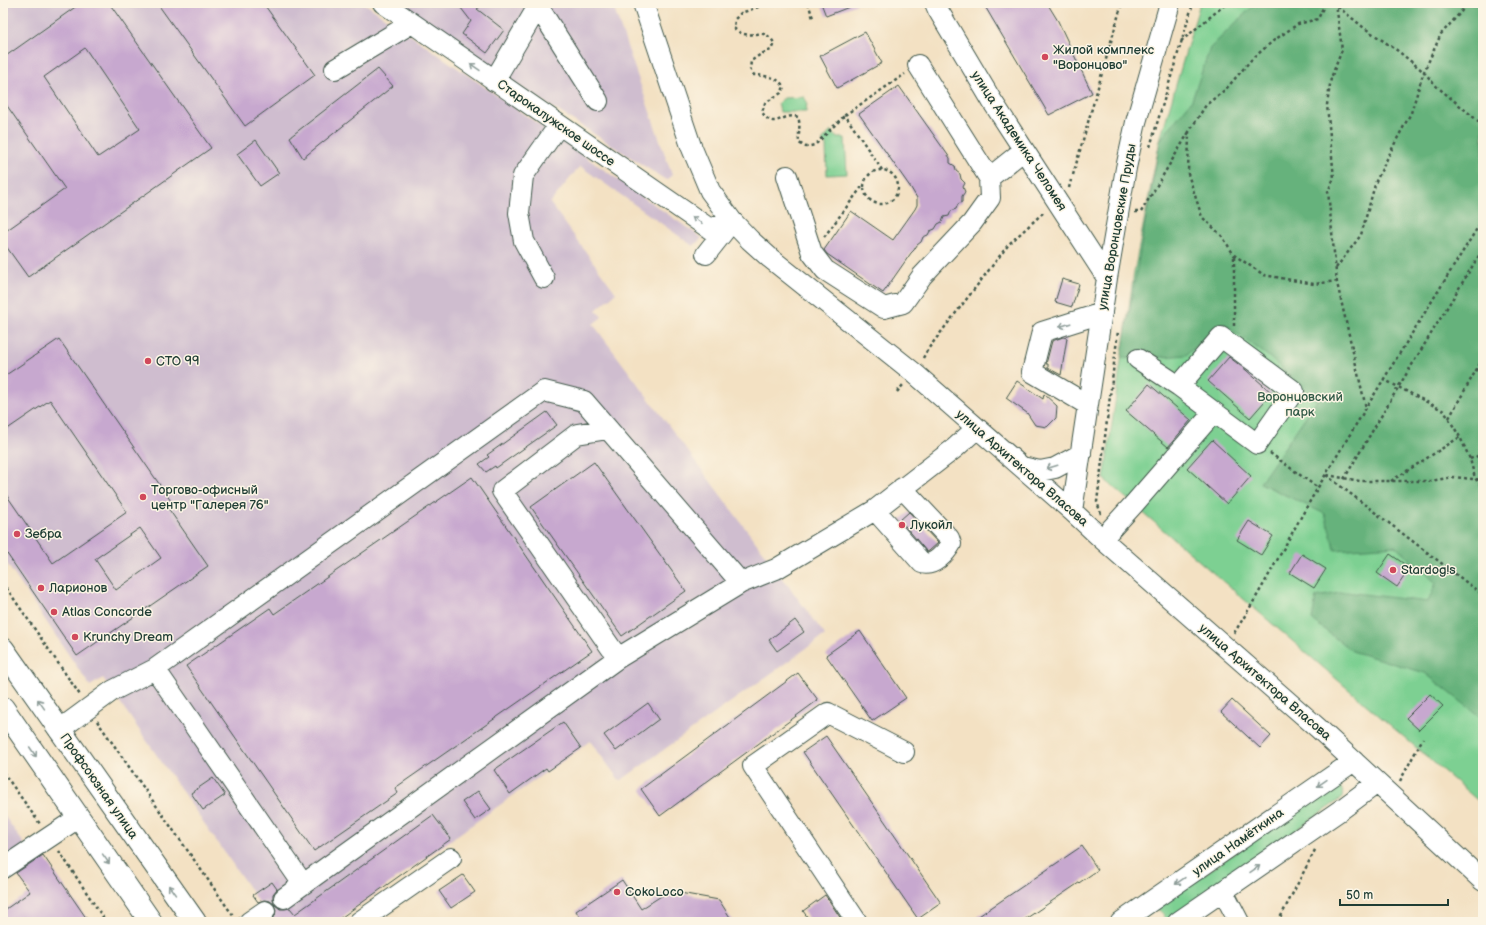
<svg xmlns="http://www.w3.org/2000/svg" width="1486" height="925" viewBox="0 0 1486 925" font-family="'Balsamiq Sans',sans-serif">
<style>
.industrial{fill:#cfbdcf}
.green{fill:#7dd092;stroke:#4e8663}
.forest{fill:#66b27c;stroke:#427858}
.building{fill:#c7a8cf;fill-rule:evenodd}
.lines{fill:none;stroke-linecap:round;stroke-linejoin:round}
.minor-casing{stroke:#3f5649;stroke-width:22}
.major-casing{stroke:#3f5649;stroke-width:24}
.path{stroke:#3f5649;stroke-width:2.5;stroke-dasharray:3 3;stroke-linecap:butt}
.minor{stroke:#fff;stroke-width:20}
.major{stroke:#fff;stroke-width:22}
.oneway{stroke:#8f9e9a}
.poi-dot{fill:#d1495b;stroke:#fcf5e5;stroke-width:1.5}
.labels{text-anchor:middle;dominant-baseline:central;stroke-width:3;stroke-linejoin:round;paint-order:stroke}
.poi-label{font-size:13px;fill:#1f3d34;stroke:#fcf5e5;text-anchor:start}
.street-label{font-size:13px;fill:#1f3d34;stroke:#fcf5e5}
.park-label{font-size:13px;fill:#325a47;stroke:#fcf5e5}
</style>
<rect width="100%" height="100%" fill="#fcf5e5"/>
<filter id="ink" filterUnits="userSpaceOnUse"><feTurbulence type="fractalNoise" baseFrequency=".025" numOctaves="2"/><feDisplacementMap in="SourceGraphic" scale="8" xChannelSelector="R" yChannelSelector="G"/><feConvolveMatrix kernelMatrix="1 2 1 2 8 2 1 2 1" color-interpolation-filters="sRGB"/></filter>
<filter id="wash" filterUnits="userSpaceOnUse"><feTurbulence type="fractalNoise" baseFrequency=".012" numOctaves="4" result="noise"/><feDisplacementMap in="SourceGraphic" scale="16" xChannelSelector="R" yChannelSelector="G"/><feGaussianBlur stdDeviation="0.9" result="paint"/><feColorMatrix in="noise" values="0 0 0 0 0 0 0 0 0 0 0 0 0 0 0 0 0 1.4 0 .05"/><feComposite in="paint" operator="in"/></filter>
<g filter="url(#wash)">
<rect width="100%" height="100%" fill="#f3e1c3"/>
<path class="industrial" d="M 3,3 L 364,3 L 702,238 L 693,246 L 580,166 L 550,203 L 616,293 L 596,310 L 602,317 L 593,324 L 825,635 L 620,781 L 590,741 L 335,922 L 273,922 L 103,678 L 90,686 L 3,558 Z
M 399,3 L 612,3 L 672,175 L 666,180 L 499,73 Z
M 3,814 L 25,845 L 3,861 Z"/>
<path class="green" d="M 1200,3 L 1483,3 L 1483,805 L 1104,479 L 1134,272 L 1160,140 Z
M 804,97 L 807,102 L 806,112 L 780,112 L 778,103 L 784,98 Z
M 831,131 L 837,138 L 845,138 L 847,174 L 827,175 L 826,145 L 822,141 Z
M 1333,784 C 1341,786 1344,789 1342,798 L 1165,922 L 1164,914 L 1156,908 Z"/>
<path class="forest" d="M 1256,3 L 1483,3 L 1483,719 L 1425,673 L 1352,651 L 1312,620 L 1316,597 L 1346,592 L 1428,602 L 1436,583 L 1396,546 L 1335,550 L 1325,514 L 1260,483 L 1317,400 L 1268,356 L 1223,323 L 1186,355 L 1138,359 L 1121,358 L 1160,140 L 1192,100 L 1210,48 Z"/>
<g id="blocks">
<path class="building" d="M 81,3 L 109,3 L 211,148 L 28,277 L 3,242 L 3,233 L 65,189 L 3,100 L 3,58 ZM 85,48 L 140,129 L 98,157 L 44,77 Z
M 157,3 L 263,3 L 315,75 L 245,126 Z
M 457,3 L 485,3 L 477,9 L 504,30 L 487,53 L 462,34 L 471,21 Z
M 821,3 L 857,3 L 857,4 L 826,16 Z
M 983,3 L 1047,3 L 1058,21 L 1092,93 L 1049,115 Z
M 865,32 L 882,63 L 837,88 L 820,56 Z
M 378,69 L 393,86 L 303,158 L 290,137 Z
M 899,86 L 950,158 L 950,163 L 955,166 L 956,171 L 960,174 L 961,179 L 965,183 L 963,187 L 965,192 L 962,196 L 962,202 L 958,204 L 956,209 L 951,211 L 949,216 L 944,217 L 942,222 L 938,224 L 935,229 L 930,231 L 928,235 L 923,237 L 921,242 L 917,245 L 914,250 L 911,253 L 883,293 L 827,254 L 824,250 L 851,211 L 893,240 L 915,209 L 917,205 L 917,198 L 911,188 L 859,114 Z
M 256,140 L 279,173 L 260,186 L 237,154 Z
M 1062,279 L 1079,284 L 1072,307 L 1055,302 Z
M 1063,337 L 1067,338 L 1061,375 L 1048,368 L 1048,364 L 1046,364 L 1052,341 Z
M 59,339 L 173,504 L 168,508 L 208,566 L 77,656 L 3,548 L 3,490 L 53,563 L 127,512 L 50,400 L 3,432 L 3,377 ZM 140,528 L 161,558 L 116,590 L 95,559 Z
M 1229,357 L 1246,370 L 1272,393 L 1250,418 L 1208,381 Z
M 1017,381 L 1043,399 L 1044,394 L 1057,406 L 1056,418 L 1047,427 L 1035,425 L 1027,413 L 1006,398 Z
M 1149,384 L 1191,420 L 1168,447 L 1126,411 Z
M 547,412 L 557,425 L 496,468 L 495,466 L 486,472 L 479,464 L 489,457 L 487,455 Z
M 1212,440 L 1251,476 L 1227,504 L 1187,468 Z
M 594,462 L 686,591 L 622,636 L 531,507 Z
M 472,477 L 592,651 L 395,788 L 398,793 L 314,851 L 186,666 L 270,608 L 274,614 Z
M 909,512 L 938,543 L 929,551 L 927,552 L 900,520 Z
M 1249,521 L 1273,536 L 1261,555 L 1237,540 Z
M 1302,554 L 1326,569 L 1314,588 L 1290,573 Z
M 1390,554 L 1410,568 L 1397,587 L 1377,573 Z
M 795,620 L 804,632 L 777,651 L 769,640 Z
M 860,631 L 906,698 L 872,721 L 826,655 Z
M 798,673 L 818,700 L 660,816 L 641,789 Z
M 1430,694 L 1443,706 L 1419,730 L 1406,718 Z
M 1232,700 L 1271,736 L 1260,748 L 1221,712 Z
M 648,703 L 659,719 L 616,751 L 604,735 Z
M 563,722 L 581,748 L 548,771 L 546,768 L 510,794 L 494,770 Z
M 826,736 L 941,903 L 918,919 L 803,752 Z
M 213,778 L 225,795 L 203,810 L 191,793 Z
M 478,791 L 491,809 L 475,820 L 462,802 Z
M 433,815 L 451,839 L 335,922 L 273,922 L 272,920 L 275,916 L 276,910 L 274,904 L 270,901 L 264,900 L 258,902 L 253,895 L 272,882 L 277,889 L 273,894 L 273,899 L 274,904 L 280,909 L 285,909 L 290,908 L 295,914 Z
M 1082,846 L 1098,870 L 1021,922 L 970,922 Z
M 43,855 L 89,922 L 3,922 L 3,911 L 30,892 L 16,873 Z
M 463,875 L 475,892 L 451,908 L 439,891 Z
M 622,880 L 641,909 L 669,891 L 719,900 L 733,922 L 583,922 L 576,911 Z
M 825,895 L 830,902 L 843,922 L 811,922 L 803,911 Z"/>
</g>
</g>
<g filter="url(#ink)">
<use href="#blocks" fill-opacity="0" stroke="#3f5649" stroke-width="1"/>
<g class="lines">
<defs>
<path id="minor" d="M 383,3 L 710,229 L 732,221
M 536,3 L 598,101
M 643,3 L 691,146 L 710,191 L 732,221 L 750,240 L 770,258 L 913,372 L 1072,511 L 1102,539 L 1318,728 L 1483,881
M 935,3 L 938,10 L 992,101 L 1107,278
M 918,65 L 989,178
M 335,69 L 412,23
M 494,81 L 540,3
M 787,176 L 812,253 L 825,270 L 884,308 L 903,303 L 922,276 L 972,223 L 990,198 L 989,178 L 1024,150
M 706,254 L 732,221
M 544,278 L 524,241 L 519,213 L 523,176 L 559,125
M 1179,386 L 1221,337 L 1294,391 L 1257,444 L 1214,412
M 1088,405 L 1032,372 L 1042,332 L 1102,313
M 608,429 L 577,434 L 502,491 L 618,658
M 1022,467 L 1040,471 L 1055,468 L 1081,454
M 875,510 L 922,563 C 933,567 946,553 951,544 L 949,538 L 902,488
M 1072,511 L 1107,278 L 1126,168 L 1136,122 L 1170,3
M 1102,539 L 1134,504 L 1214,412 L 1179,386 L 1138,359
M 155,669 L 303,884
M 59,730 L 112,691 L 155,669 L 544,391 L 584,401 L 741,583
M 3,868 L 78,818
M 1223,891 L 1239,922
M 284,898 L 618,658 L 741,583 L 776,569 L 875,510 L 955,448 L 977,428
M 249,922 L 265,911
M 359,922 L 451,858
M 857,922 L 753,766 L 828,713 L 904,752
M 1121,922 L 1354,761
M 1178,922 L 1342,809 L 1377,783"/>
<path id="major" d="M 3,649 L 195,922
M 3,708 L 151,922"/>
</defs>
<use href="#minor" class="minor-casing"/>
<use href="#major" class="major-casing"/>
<path class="path" d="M 770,3 L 741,13 L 735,19 L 734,28 C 749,44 763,23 774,43 L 771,50 L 761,54 L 751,61 L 750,69 L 754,75 C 766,76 777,76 784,87 L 781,93 L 765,103 L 762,112 C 774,132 782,112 798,117 C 801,125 798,134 799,143 L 806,147 L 815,145 L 845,115
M 808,3 L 813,18
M 1325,3 L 1318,19 L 1298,24 L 1273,41 L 1251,60 L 1226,89 L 1206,105 L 1189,132 L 1188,174 L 1202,217 L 1222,236 L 1234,255 L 1264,275 L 1314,284 L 1337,281
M 1336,3 L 1342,50 L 1331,78 L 1327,105 L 1334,178 L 1328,191 L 1337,283 L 1366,408
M 1341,3 L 1337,6 L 1363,27 L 1398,51 L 1424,72 L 1435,85 L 1483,125
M 1181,41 L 1227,3
M 1150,147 L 1193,3
M864 187a17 17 0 1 1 34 0a17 17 0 1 1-34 0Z
M 882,170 L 845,115 L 905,74
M 1073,175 L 1122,3
M 1069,188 L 1071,180
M 1135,212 L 1141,212 L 1189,132
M 824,237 L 864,184
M 1336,268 L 1361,235 L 1376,181 L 1397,139 L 1411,113 L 1423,74 L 1441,34 L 1461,12 L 1466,3
M 1234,326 L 1234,255
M 923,358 L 928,349 L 1009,244 L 1044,212
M 1383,379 L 1444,411 L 1460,437 L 1470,459 L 1475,478 L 1483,488
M 897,392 L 903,385
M 1449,418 L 1483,358
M 1270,453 L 1318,488
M 1470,459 L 1483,454
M 1326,475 L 1483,595
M 1327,475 L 1360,481 L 1431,481 L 1453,477 L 1483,480
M 1344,479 L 1399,386 L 1483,249
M 1391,481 L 1460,437
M 1101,514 L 1097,502 L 1118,331
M 3,583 L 80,695
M 1234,633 C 1264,587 1289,537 1317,489 C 1371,399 1427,309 1483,219
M 97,721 L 234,917
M 3,772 L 40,824
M 1400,781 L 1423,738
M 59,851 L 106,922
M 1278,922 L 1316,848"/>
<use href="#minor" class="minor"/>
<use href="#major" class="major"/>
</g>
<defs><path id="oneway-shaft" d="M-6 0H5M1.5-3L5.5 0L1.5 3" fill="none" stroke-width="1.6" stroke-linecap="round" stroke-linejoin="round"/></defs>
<g class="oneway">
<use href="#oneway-shaft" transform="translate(475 67) rotate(-145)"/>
<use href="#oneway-shaft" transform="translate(697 220) rotate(-146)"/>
<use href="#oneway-shaft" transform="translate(1065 325) rotate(162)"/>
<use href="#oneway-shaft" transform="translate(1052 467) rotate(163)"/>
<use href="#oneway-shaft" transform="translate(41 704) rotate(-125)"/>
<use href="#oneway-shaft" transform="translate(33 752) rotate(56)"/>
<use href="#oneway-shaft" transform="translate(1322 783) rotate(145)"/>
<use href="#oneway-shaft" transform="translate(106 859) rotate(55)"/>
<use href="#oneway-shaft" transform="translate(1255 869) rotate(-35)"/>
<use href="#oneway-shaft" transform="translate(1180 881) rotate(145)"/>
<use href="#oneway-shaft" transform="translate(172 890) rotate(-125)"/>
</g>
</g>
<g class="poi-dot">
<circle cx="1045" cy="57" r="4"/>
<circle cx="148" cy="361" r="4"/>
<circle cx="143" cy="497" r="4"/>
<circle cx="902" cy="525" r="4"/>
<circle cx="17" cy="534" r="4"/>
<circle cx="1393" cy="570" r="4"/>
<circle cx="41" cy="588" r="4"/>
<circle cx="54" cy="612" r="4"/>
<circle cx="75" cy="637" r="4"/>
<circle cx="617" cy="892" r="4"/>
</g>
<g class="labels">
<g class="poi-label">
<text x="1053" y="50">Жилой комплекс<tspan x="1053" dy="15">"Воронцово"</tspan></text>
<text x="156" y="361">СТО 99</text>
<text x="151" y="490">Торгово-офисный<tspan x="151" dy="15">центр "Галерея 76"</tspan></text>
<text x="910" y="525">Лукойл</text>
<text x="25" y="534">Зебра</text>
<text x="1401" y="570">Stardog!s</text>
<text x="49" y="588">Ларионов</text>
<text x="62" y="612">Atlas Concorde</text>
<text x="83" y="637">Krunchy Dream</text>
<text x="625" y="892">CokoLoco</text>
</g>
<g class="street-label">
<text transform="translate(556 123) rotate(35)">Старокалужское шоссе</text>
<text transform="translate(1019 141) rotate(57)">улица Академика Челомея</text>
<text transform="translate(1117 227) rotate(-80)">улица Воронцовские Пруды</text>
<text transform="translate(1022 468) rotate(41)">улица Архитектора Власова</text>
<text transform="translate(1265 682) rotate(41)">улица Архитектора Власова</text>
<text transform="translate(99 786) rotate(55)">Профсоюзная улица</text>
<text transform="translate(1238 842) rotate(-35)">улица Намёткина</text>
</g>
<g class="park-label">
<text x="1300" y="397">Воронцовский<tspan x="1300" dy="15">парк</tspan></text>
</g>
</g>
<rect width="1486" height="925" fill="none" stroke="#fcf5e5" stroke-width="16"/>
<path d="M1340 899v6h108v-6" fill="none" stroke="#1f3d34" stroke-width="2"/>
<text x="1346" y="899" font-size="12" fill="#1f3d34" stroke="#fcf5e5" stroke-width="3" paint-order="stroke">50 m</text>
</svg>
